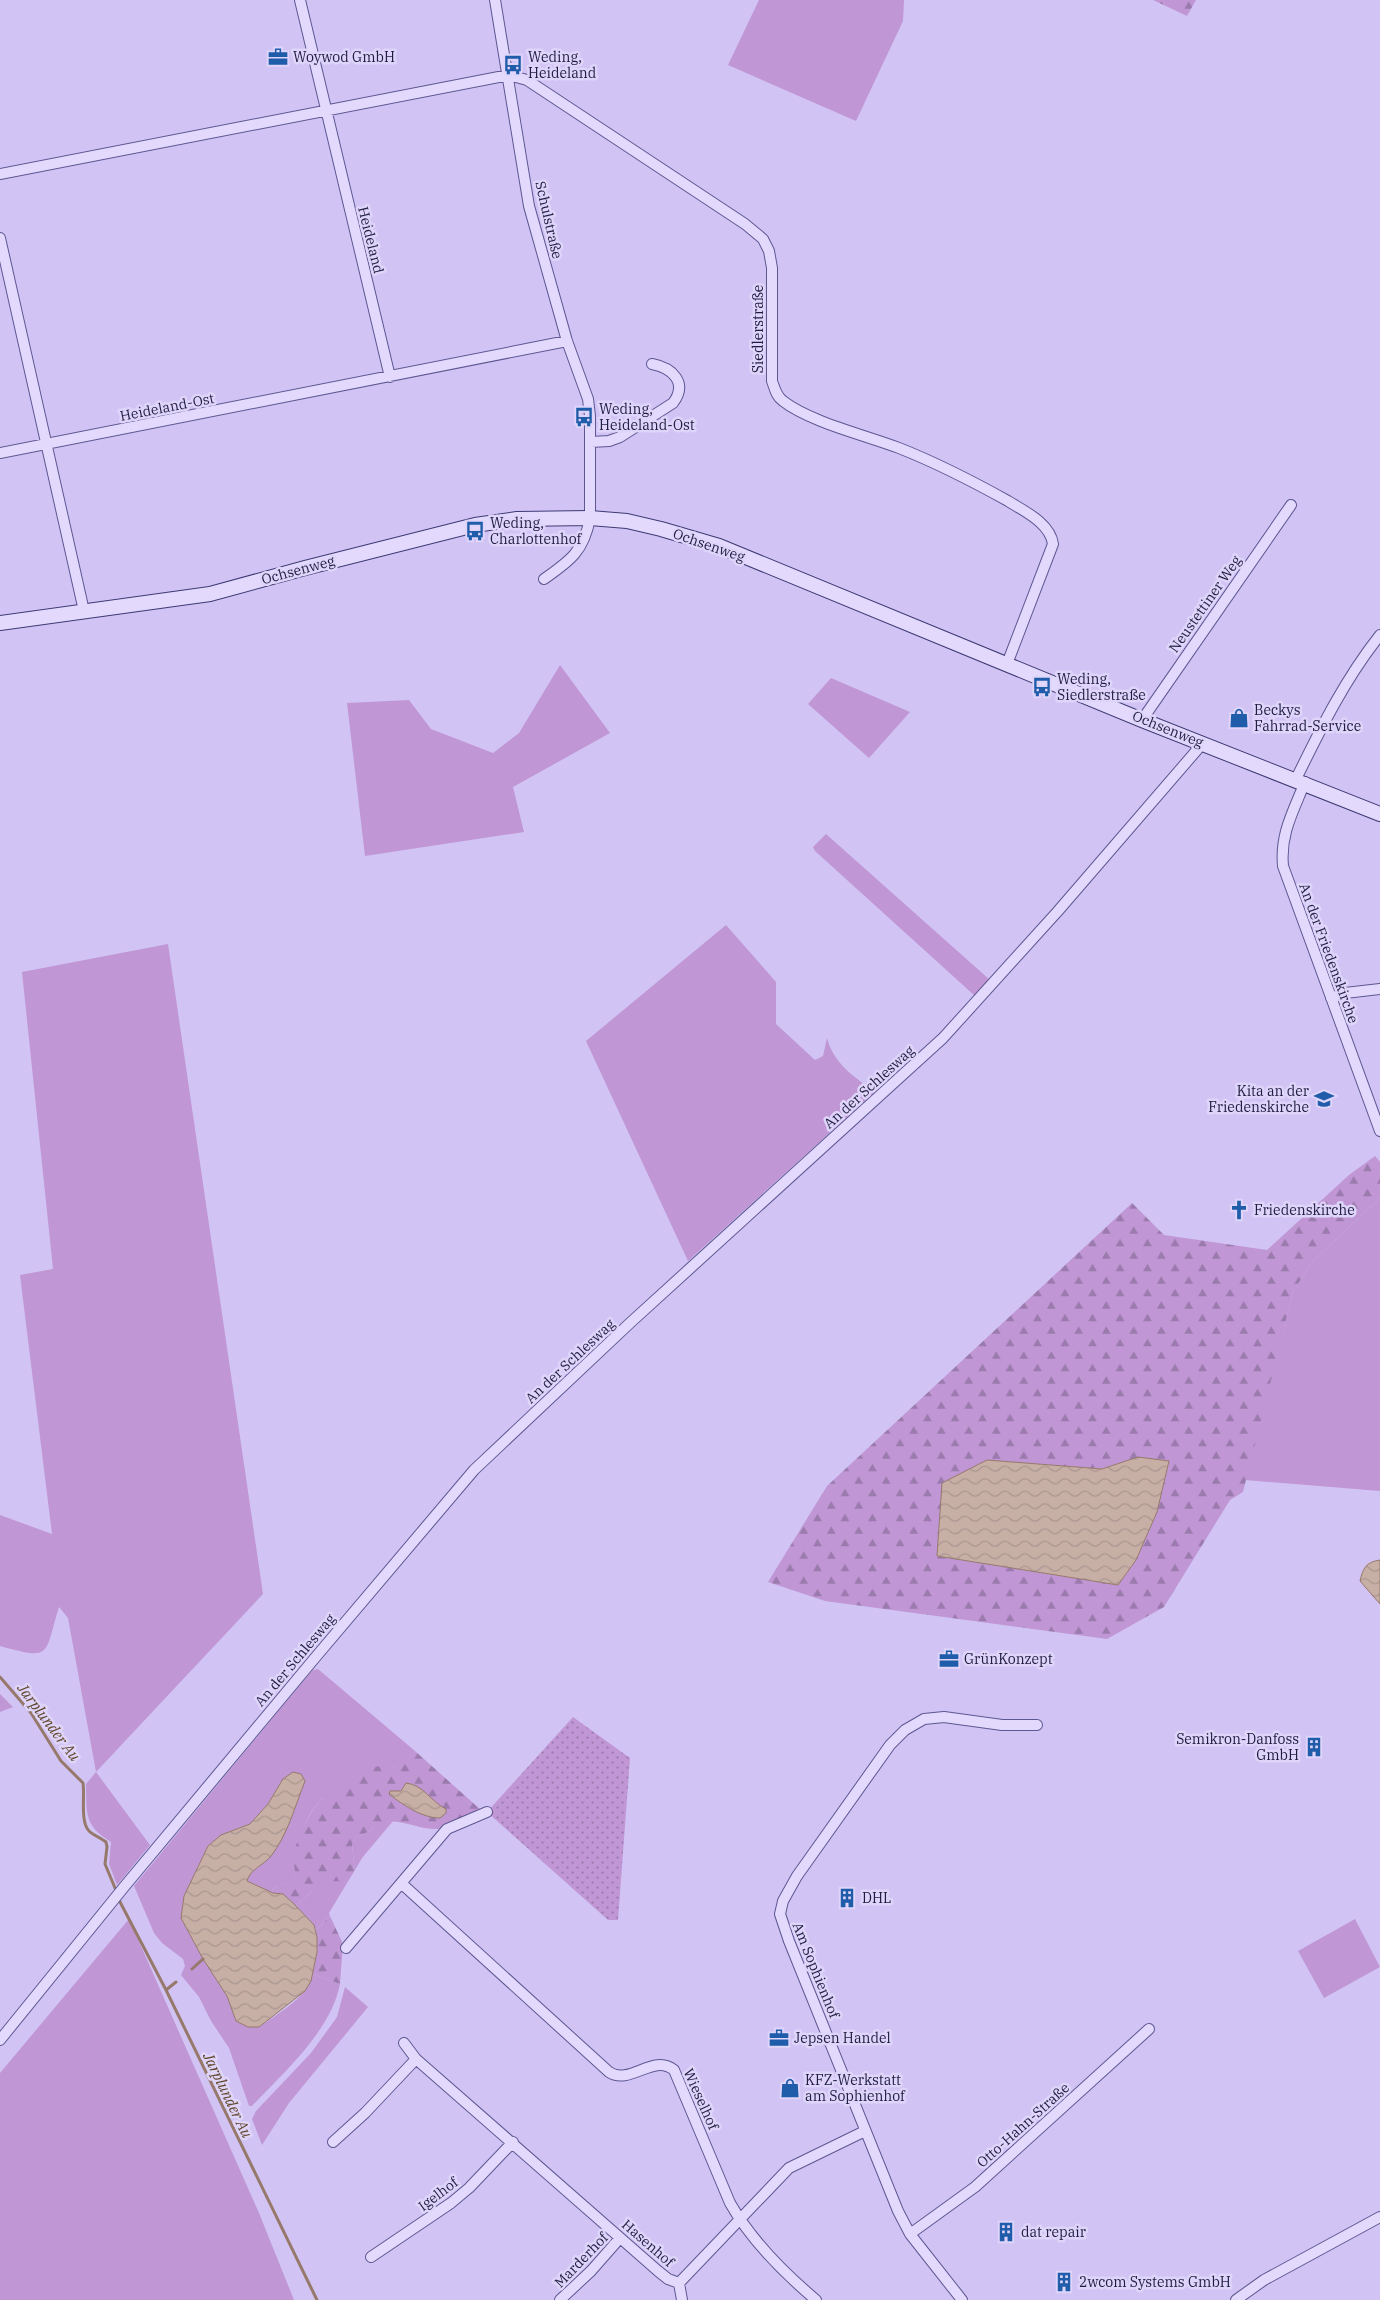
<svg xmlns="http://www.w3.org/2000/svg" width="1380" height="2300" viewBox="0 0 1380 2300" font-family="'IBM Plex Serif',serif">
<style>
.green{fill:#c096d4}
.forest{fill:url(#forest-firs);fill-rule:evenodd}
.park{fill:url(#park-dots)}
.water{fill:url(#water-waves);stroke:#96796b}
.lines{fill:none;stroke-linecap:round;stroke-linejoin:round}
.stream{stroke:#96796b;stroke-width:3}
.minor-casing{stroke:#5d5792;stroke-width:12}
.secondary-casing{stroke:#3e3a74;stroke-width:16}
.minor{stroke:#e2d9fd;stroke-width:10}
.secondary{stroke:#e2d9fd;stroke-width:14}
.labels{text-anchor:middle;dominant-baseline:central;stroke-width:5;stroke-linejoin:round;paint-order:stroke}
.poi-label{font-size:14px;fill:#1f1d40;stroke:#dfd5fa;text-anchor:start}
.street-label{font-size:14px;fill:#1f1d40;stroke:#dfd5fa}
.water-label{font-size:15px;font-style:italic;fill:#61462b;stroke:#dfd5fa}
</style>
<defs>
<pattern id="forest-firs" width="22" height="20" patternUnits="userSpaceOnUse" patternTransform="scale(1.25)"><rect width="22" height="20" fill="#c096d4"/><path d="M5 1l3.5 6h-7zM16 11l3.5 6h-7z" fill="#9b7aad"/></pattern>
<pattern id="park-dots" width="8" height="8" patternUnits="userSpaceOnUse" patternTransform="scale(1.25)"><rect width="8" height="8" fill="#c096d4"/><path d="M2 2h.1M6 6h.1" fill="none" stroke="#9b7aad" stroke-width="1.8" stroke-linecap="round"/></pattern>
<pattern id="water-waves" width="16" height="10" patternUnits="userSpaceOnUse" patternTransform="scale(1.25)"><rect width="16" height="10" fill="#c7afa6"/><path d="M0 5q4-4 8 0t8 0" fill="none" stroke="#aa9690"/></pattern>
</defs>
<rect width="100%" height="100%" fill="#d1c4f4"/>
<path class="green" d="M 759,0 L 904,0 L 903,21 L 856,121 L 728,65 Z
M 560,665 L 610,733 L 513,787 L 524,832 L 365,856 L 347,703 L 409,700 L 431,729 L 493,753 L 519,733 Z
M 831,678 L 910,712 L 869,758 L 808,704 Z
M 826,834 L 990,980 L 975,996 L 815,851 L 813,847 Z
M 726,925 L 776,982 L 776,1024 L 815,1060 L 823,1056 L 827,1038 C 834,1064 853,1076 875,1092 L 688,1261 L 586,1041 Z
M 168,944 L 263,1594 L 96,1772 L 150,1845 L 117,1885 L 109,1864 L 111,1842 C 83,1825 87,1812 86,1784 L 96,1772 L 68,1618 L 59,1607 C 44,1655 53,1661 0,1646 L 0,1515 L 52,1534 L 20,1275 L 53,1269 L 22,972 Z
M 1380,1198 L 1380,1491 L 1245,1480 L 1293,1292 L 1312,1262 Z
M 318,1669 L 415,1751 L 409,1761 L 399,1767 C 390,1766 382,1766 373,1768 C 364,1770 328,1794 321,1800 C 306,1814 301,1836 294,1855 C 292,1862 298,1870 294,1877 C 290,1886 278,1884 272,1890 L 273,1893 L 247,1881 L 248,1875 L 270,1857 L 283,1779 L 268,1804 L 250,1824 L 221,1835 L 208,1846 L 184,1896 L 181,1918 L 203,1959 L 227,1996 L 236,2021 L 259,2027 C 277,2014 309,1997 312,1974 L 340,1984 C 331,2031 284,2072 252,2106 L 249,2106 L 229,2048 L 211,2021 L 199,1997 L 181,1975 L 185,1966 L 183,1959 L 162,1943 L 154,1933 L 134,1886 L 305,1679 L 313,1670 Z
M 0,1694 L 13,1707 L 0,1712 Z
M 393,1821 L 362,1858 L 355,1870 L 352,1845 L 355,1838 L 372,1830 L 373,1827 L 380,1822 Z
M 333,1879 L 347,1883 L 329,1913 L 330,1916 L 316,1930 L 314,1925 L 296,1906 L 318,1885 Z
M 129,1919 L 259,2213 L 294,2300 L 0,2300 L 0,2073 Z
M 1355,1919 L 1380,1967 L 1324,1998 L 1298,1951 Z
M 345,1987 L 368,2007 L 289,2103 L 262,2145 L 252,2119 L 256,2111 L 311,2053 L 337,2017 Z"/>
<path class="forest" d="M 1153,0 L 1196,0 L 1187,16 Z
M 1375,1156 L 1380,1162 L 1380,1198 L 1312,1262 L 1293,1292 L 1243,1492 L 1230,1500 L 1164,1607 L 1107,1639 L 825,1601 L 768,1582 L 827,1486 L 1132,1203 L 1164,1235 L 1267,1250 L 1349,1175 ZM 1138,1457 L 1169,1462 L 1157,1512 L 1136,1560 L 1118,1585 L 937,1556 L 987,1460 L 1102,1469 Z
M 415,1751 L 481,1810 C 471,1814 448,1828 438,1829 C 415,1830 394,1813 373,1827 L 372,1830 L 355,1838 L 352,1845 L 355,1870 L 347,1883 C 322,1876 313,1890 296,1906 L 283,1894 L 273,1893 L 272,1890 C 278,1884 289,1886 294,1877 C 297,1871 293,1865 293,1858 C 295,1843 310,1810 321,1800 C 332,1790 356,1775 369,1769 C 392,1759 398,1778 415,1751 Z
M 330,1916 L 343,1944 L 340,1984 L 312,1974 L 317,1952 L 316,1930 Z"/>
<path class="park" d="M 573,1717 L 630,1758 L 618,1920 L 608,1920 L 487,1812 Z"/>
<path class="water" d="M 1138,1457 L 1169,1461 L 1157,1512 L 1136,1560 L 1118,1585 L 937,1556 L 942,1483 L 987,1460 L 1102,1469 Z
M 1380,1560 L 1380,1604 L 1360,1581 C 1363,1568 1366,1562 1380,1560 Z
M 293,1772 L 301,1774 L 305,1781 C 295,1806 288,1834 271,1856 C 264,1865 250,1869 247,1881 L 273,1893 L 283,1894 L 294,1904 L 314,1925 L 317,1937 L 317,1952 L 311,1981 L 305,1991 L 259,2027 L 248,2027 L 236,2021 L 227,1996 L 203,1959 L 181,1918 L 184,1896 L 208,1846 L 221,1835 L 250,1824 L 268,1804 L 283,1779 Z
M 406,1783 C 424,1785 430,1801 446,1809 L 446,1813 L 440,1818 C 422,1818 403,1805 389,1794 L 390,1791 L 401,1791 Z"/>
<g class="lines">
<path class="stream" d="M 0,1677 L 31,1713 L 61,1761 L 83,1783 C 85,1795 80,1822 89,1831 C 93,1835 101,1838 106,1842 L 107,1847 L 105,1864 L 115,1888
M 119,1900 L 166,1990 L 317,2300
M 192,1969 L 203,1959
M 166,1990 L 176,1982"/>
<defs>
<path id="minor" d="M 300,0 L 390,377
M 495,0 L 529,206 L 567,341 L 588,399 L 590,416 L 590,518 C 584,551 570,561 544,579
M 0,174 L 509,75 L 527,80 L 745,224 L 763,239 L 769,251 L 772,268 L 772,381 C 775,389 776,396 783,401 C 810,422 865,435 899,448 C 937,463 972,481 1008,501 C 1024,511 1050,523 1053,544 L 1007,664
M 0,238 L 84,611
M 591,442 L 609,441 L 620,437 L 673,403 C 688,383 673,368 652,364
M 0,453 L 567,341
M 1142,720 L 1291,505
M 1296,779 C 1321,728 1345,679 1380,635
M 1305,782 C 1293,812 1280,834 1283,866 L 1380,1131
M 1331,998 L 1345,993 L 1380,989
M 401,1883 L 609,2072 C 630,2086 653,2053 674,2070 L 730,2203 C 751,2240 784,2273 816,2300
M 346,1948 L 447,1829 L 487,1812
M 0,2040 L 124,1887 L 314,1659 L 474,1470 L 630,1323 L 943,1038 L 1058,911 L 1203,743
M 404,2043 L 416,2059 L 658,2271 L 668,2279 L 679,2283 L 789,2168 L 865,2131
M 333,2142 L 365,2113 L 416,2059
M 910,2234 L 975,2187 L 1149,2029
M 371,2257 L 451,2203 L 469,2188 L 513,2142
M 679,2283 L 682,2300
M 560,2300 L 591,2271 L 620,2238
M 962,2300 L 910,2234 L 898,2211 L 789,1941 L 780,1914 L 783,1901 L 797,1876 L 890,1745 L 905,1730 L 924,1719 L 944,1717 L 1002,1725 L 1037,1725
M 1236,2300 L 1264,2280 L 1380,2217"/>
<path id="secondary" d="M 0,623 L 210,594 L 305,568 L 475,525 L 517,519 L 590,518 L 627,521 L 661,529 L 719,546 L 1142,720 L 1380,814"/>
</defs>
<use href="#minor" class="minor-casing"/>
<use href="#secondary" class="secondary-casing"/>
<use href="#minor" class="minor"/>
<use href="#secondary" class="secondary"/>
</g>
<defs>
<symbol id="office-bare" viewBox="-9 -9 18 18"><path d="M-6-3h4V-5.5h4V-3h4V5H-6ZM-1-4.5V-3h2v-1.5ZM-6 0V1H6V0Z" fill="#1f5ca9" stroke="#dfd5fa" stroke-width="2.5" paint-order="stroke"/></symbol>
<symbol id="bus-bare" viewBox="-9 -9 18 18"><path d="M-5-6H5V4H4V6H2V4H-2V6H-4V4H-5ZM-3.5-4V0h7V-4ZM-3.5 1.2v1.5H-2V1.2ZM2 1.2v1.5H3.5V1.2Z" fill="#1f5ca9" stroke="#dfd5fa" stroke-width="2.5" paint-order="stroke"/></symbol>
<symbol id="shop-bare" viewBox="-9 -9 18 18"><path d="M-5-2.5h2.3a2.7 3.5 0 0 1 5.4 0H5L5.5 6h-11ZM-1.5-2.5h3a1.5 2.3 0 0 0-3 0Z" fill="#1f5ca9" stroke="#dfd5fa" stroke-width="2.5" paint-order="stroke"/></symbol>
<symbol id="school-bare" viewBox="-9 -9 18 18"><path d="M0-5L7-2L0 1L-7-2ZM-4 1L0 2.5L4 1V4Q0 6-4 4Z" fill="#1f5ca9" stroke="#dfd5fa" stroke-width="2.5" paint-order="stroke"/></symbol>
<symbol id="church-bare" viewBox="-9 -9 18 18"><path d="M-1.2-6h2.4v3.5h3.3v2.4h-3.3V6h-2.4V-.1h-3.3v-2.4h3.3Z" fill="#1f5ca9" stroke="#dfd5fa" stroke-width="2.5" paint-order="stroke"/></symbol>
<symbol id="building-bare" viewBox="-9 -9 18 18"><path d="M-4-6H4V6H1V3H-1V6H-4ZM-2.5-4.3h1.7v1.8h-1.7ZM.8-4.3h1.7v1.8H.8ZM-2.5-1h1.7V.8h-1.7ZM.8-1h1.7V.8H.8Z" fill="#1f5ca9" stroke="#dfd5fa" stroke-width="2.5" paint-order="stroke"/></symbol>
</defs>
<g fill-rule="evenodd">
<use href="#office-bare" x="264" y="43" width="28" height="28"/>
<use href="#bus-bare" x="499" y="51" width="28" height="28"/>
<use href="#bus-bare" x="570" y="403" width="28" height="28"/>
<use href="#bus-bare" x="461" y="517" width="28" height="28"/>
<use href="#bus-bare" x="1028" y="673" width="28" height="28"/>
<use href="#shop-bare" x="1225" y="704" width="28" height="28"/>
<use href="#school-bare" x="1310" y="1085" width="28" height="28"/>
<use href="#church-bare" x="1225" y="1196" width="28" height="28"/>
<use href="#office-bare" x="935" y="1645" width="28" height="28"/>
<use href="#building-bare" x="1300" y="1733" width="28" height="28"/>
<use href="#building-bare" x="833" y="1884" width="28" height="28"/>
<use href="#office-bare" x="765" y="2024" width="28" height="28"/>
<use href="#shop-bare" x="776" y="2074" width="28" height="28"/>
<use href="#building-bare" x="992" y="2218" width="28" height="28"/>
<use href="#building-bare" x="1050" y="2268" width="28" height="28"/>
</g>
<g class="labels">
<g class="poi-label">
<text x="293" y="57">Woywod GmbH</text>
<text x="528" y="57">Weding,<tspan x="528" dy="16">Heideland</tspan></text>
<text x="599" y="409">Weding,<tspan x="599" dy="16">Heideland-Ost</tspan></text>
<text x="490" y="523">Weding,<tspan x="490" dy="16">Charlottenhof</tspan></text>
<text x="1057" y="679">Weding,<tspan x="1057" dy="16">Siedlerstraße</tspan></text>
<text x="1254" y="710">Beckys<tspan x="1254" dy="16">Fahrrad-Service</tspan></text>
<text x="1309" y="1091" text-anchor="end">Kita an der<tspan x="1309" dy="16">Friedenskirche</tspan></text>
<text x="1254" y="1210">Friedenskirche</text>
<text x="964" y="1659">GrünKonzept</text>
<text x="1299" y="1739" text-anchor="end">Semikron-Danfoss<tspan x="1299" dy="16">GmbH</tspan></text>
<text x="862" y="1898">DHL</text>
<text x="794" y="2038">Jepsen Handel</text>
<text x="805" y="2080">KFZ-Werkstatt<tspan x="805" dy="16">am Sophienhof</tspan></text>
<text x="1021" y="2232">dat repair</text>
<text x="1079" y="2282">2wcom Systems GmbH</text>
</g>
<g class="street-label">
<text transform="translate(549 220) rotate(77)">Schulstraße</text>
<text transform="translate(371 240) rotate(76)">Heideland</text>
<text transform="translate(758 329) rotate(-90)">Siedlerstraße</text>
<text transform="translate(167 407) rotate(-11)">Heideland-Ost</text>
<text transform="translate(709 545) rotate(19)">Ochsenweg</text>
<text transform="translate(298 570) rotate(-15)">Ochsenweg</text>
<text transform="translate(1205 604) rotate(-55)">Neustettiner Weg</text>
<text transform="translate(1168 729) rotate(22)">Ochsenweg</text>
<text transform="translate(1329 953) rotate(70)">An der Friedenskirche</text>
<text transform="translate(869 1087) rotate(-42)">An der Schleswag</text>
<text transform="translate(570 1361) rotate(-43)">An der Schleswag</text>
<text transform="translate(295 1660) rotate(-50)">An der Schleswag</text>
<text transform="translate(816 1970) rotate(68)">Am Sophienhof</text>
<text transform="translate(701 2099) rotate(66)">Wieselhof</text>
<text transform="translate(1023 2125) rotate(-42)">Otto-Hahn-Straße</text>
<text transform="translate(438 2194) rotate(-37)">Igelhof</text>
<text transform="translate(648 2243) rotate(41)">Hasenhof</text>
<text transform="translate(581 2260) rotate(-46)">Marderhof</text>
</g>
<g class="water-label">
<text transform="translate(49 1722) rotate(53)">Jarplunder Au</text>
<text transform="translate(228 2095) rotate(64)">Jarplunder Au</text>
</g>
</g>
</svg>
